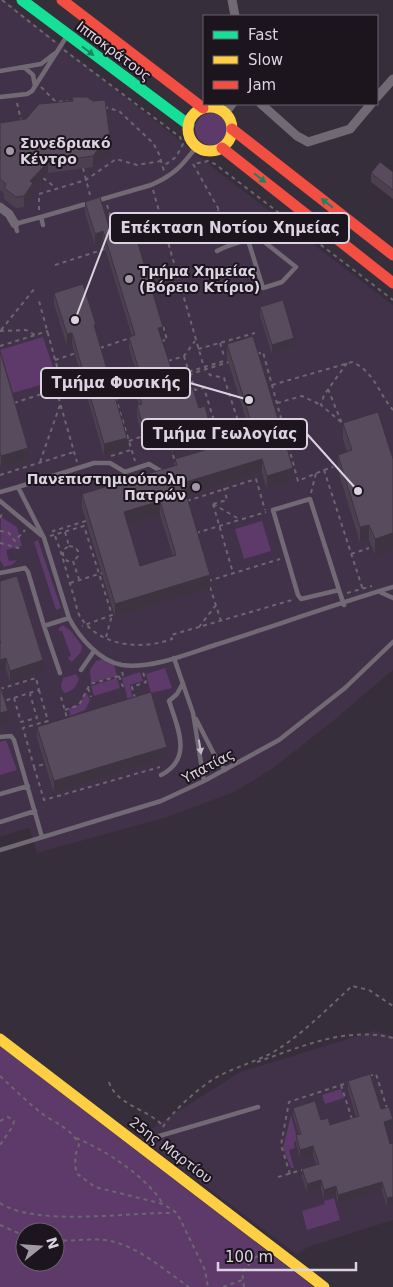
<svg xmlns="http://www.w3.org/2000/svg" width="393" height="1287" viewBox="0 0 393 1287" font-family="'DejaVu Sans',sans-serif">
<style>
.built{fill:#413149}
.green{fill:#5d3a6a;fill-rule:evenodd}
.lines{fill:none;stroke-linecap:round;stroke-linejoin:round}
.path{stroke:#6c666e;stroke-width:2;stroke-dasharray:4 4;stroke-linecap:butt}
.lane{stroke:#716a74;stroke-width:4.5}
.street{stroke:#716a74;stroke-width:9}
.fast{stroke:#16e098;stroke-width:11}
.slow{stroke:#ffcf43;stroke-width:11}
.jam{stroke:#f24e42;stroke-width:11}
.wall{fill:#4c4050;fill-rule:evenodd}
.shaded-wall{fill:#3e3441}
.building{fill:#584b5d;stroke:#3e3441;fill-rule:evenodd}
.oneway{fill:#198561}
.oneway2{fill:#c1b9c5}
.poi-dot{fill:#a299a6;stroke:#1c151e;stroke-width:2}
.labels{text-anchor:middle;dominant-baseline:central;stroke-width:4;stroke-linejoin:round;paint-order:stroke}
.street-label{font-size:14px;fill:#dcd3e0;stroke:#1c151e}
.poi-label{font-size:14px;font-weight:bold;fill:#dcd3e0;stroke:#1c151e;text-anchor:start}
.leader{fill:none;stroke:#dcd3e0;stroke-width:2}
.callout-dot{fill:#dcd3e0;stroke:#1c151e;stroke-width:2}
.callout{fill:#1c151e;stroke:#dcd3e0;stroke-width:2}
.callout-label{font-size:15px;text-anchor:middle;font-weight:bold;fill:#dcd3e0}
</style>
<rect width="100%" height="100%" fill="#362e3a"/>
<path class="built" d="M 0,0 L 5,0 L 220,173 L 393,305 L 393,670 L 333,721 L 272,769 L 234,792 L 168,817 L 37,853 L 29,828 L 0,837 Z
M 374,1031 L 393,1036 L 393,1220 L 311,1246 L 296,1254 L 139,1136 L 240,1072 Z"/>
<path class="green" d="M195 129a16 16 0 1 1 32 0a16 16 0 1 1-32 0Z
M 43,337 L 54,370 L 50,382 L 13,393 L 0,350 Z
M 1,517 L 17,527 L 22,546 L 6,550 L 9,561 L 17,560 L 12,565 L 4,567 L 0,560 Z
M 262,521 L 271,551 L 244,559 L 235,529 Z
M 38,540 L 61,608 L 56,610 L 34,542 Z
M 63,625 L 72,632 L 82,646 L 81,652 L 72,662 L 69,660 L 68,657 L 71,656 L 62,631 L 59,631 L 59,628 Z
M 103,659 L 114,665 L 117,676 L 91,683 L 90,670 L 96,661 Z
M 165,668 L 172,688 L 151,693 L 146,674 Z
M 140,672 L 143,681 L 130,685 L 133,699 L 128,701 L 122,678 Z
M 76,674 L 79,679 C 77,686 73,691 65,693 L 62,690 L 61,685 L 63,678 Z
M 117,678 L 120,688 L 94,696 L 91,686 Z
M 86,692 L 90,700 L 85,710 L 70,716 L 69,708 L 79,705 Z
M 6,740 L 17,770 L 0,775 L 0,742 Z
M 0,1046 L 314,1287 L 0,1287 ZM 25,1232 L 55,1232 L 55,1262 L 25,1262 Z
M 341,1089 L 344,1098 L 325,1104 L 322,1095 Z
M 291,1115 L 298,1141 L 294,1142 L 295,1148 L 289,1150 L 294,1168 L 291,1168 L 283,1148 Z
M 334,1198 L 340,1220 L 307,1230 L 302,1211 L 325,1204 L 324,1201 Z"/>
<g class="lines">
<path class="path" d="M 2,0 L 55,42
M 64,50 L 180,137 L 183,144 L 176,157 L 162,167
M 41,87 L 56,102 L 68,101
M 17,103 L 21,120
M 104,107 L 119,111 L 153,143 L 159,154 L 164,171
M 83,168 L 90,195
M 43,178 L 55,187
M 153,190 L 203,364 L 210,375 L 224,378 L 244,439
M 107,205 L 118,239
M 39,210 L 39,194 L 86,180 L 116,159 L 137,165 L 161,161
M 228,240 L 218,208 L 193,164 L 208,161 L 215,164 L 393,300
M 217,243 L 218,210
M 55,265 L 105,249
M 1,330 L 35,288
M 0,331 L 26,330 L 35,335
M 161,341 L 167,340 L 163,326
M 220,343 L 224,356
M 0,346 L 48,331
M 100,348 L 130,338
M 198,349 L 255,333
M 257,354 L 263,352 L 298,481 L 324,470 L 363,590
M 184,356 L 189,373
M 55,360 L 76,353
M 168,361 L 184,356 L 195,341
M 190,373 L 195,390 L 204,388 L 222,447
M 181,374 L 227,360
M 181,377 L 229,362
M 54,382 L 77,462
M 272,385 L 352,362 C 374,371 379,394 393,410
M 113,389 L 135,461
M 328,389 L 343,426
M 114,394 L 136,387
M 14,403 L 48,392 L 59,374 L 39,301
M 277,403 L 302,396 L 321,405
M 341,422 L 321,405 L 324,395 L 347,363
M 129,441 L 143,436
M 173,455 L 176,465
M 111,456 L 131,450
M 40,462 L 60,405
M 324,470 L 333,467
M 0,475 L 74,452
M 311,493 L 316,473
M 187,501 L 256,479 L 265,510
M 213,504 L 233,573
M 213,504 L 239,519
M 213,504 L 227,500 L 224,488
M 0,518 L 3,512
M 86,521 L 53,531 C 62,552 67,575 74,597 C 76,603 77,613 81,618 C 101,647 142,650 172,639 L 171,635 L 199,627
M 0,531 L 8,532 L 15,541 L 25,530
M 65,532 L 69,546 L 63,550 L 63,555 L 67,561 L 73,561 L 79,579
M 196,533 L 266,512
M 50,536 L 84,526 L 112,615 L 82,626
M 0,543 L 22,549
M 69,546 L 75,547 L 78,551 L 78,556 L 74,561
M 351,554 L 369,548
M 208,581 L 280,559
M 70,583 L 102,573
M 210,587 L 221,621
M 347,593 L 372,586
M 216,605 L 199,627 L 292,600
M 106,637 L 112,615
M 119,676 L 123,687
M 88,688 L 91,697
M 0,689 L 36,678 L 39,690 L 4,701
M 39,690 L 48,721 L 23,728 L 34,767 L 45,764
M 61,697 L 67,718
M 14,698 L 21,722 L 37,718 L 30,694
M 135,698 L 132,687 L 146,682 L 143,672
M 65,710 L 79,705 L 90,684 L 123,675 L 122,672
M 34,767 L 44,800 L 160,767
M 257,1062 C 301,1047 346,1026 393,1038
M 0,1076 C 14,1089 29,1104 44,1115 C 57,1124 72,1129 79,1145 L 75,1156 L 76,1173 L 95,1187 L 163,1204 L 177,1213 L 205,1270 L 208,1287
M 369,1076 L 376,1074 L 387,1108
M 109,1082 C 116,1105 148,1109 163,1126
M 341,1085 L 352,1119
M 0,1121 L 8,1117 L 14,1121 L 13,1126 L 0,1145
M 163,1127 C 170,1113 204,1083 219,1076 C 238,1066 258,1061 275,1051 C 304,1033 328,1008 352,986 L 369,990 L 393,1006
M 76,1138 C 104,1149 147,1177 163,1204
M 290,1174 L 281,1145 L 289,1102 L 350,1082
M 278,1177 L 305,1169
M 0,1203 C 36,1227 130,1212 174,1213
M 0,1225 L 25,1236
M 55,1240 C 72,1242 89,1238 105,1240 C 136,1244 164,1270 189,1287
M 256,1256 L 266,1261 L 272,1260
M 223,1287 L 242,1280
M 244,1287 L 242,1272 L 260,1252"/>
<path class="lane" d="M 24,67 L 33,75 L 35,86
M 0,71 L 41,64 L 54,54
M 0,97 L 27,94 L 32,91 L 67,36
M 43,225 L 41,217 L 151,185 C 174,175 182,166 197,146
M 17,231 L 15,224 L 41,217
M 217,251 C 230,244 244,241 258,237 L 296,267 L 282,282 L 263,288 L 248,240
M 18,487 L 94,463 L 110,463 L 125,472 L 149,464 L 164,473
M 0,492 L 18,487 L 44,538 L 69,618
M 0,501 L 41,535
M 0,573 L 25,568 L 28,572 L 44,626 L 69,618 C 79,637 99,661 122,665 C 152,669 187,654 215,645 C 274,626 333,605 393,587
M 339,590 L 301,599 L 298,595 L 273,510 L 310,499 L 339,590 L 344,605
M 380,592 L 393,598
M 44,626 L 60,673
M 174,658 L 193,713 L 204,781
M 81,670 L 94,651
M 196,719 L 215,756 L 225,770
M 0,737 L 11,736 L 14,740 L 42,837
M 161,775 C 193,759 178,728 169,701 L 177,694 L 183,683
M 0,794 L 28,786
M 0,822 L 35,811
M 0,850 L 161,801 L 204,781 L 279,740 L 345,688 L 393,642
M 143,1147 L 149,1139 L 258,1107"/>
<path class="street" d="M 232,0 L 235,16
M 377,97 L 393,79
M 261,104 L 297,136 L 308,142 L 350,129 L 371,104
M 225,113 L 232,104
M 0,207 L 9,214 L 15,224"/>
<path class="fast" d="M 22,0 L 189,125"/>
<path class="slow" d="M188 129a22 22 0 1 1 44 0a22 22 0 1 1-44 0Z
M 0,1039 L 324,1287"/>
<path class="jam" d="M 62,0 L 203,108
M 232,129 L 393,255
M 222,148 L 393,283"/>
</g>
<path class="wall" d="M 72,97 L 111,156 L 98,160 L 93,167 L 48,173 L 33,189 L 33,194 L 24,207 L 16,208 L 4,199 L 4,194 L 0,190 L 0,123 L 26,119 L 72,101 Z
M 393,172 L 393,199 L 371,182 L 371,173 Z
M 85,202 L 113,240 L 163,338 L 161,339 L 172,371 L 187,388 L 199,408 L 209,433 L 188,440 L 188,450 L 173,455 L 166,434 L 144,441 L 137,417 L 137,405 L 139,405 L 134,390 L 134,379 L 138,378 L 129,348 L 129,337 L 132,336 L 103,242 L 95,245 L 85,213 Z
M 54,293 L 127,449 L 104,456 L 72,344 L 67,346 L 54,304 Z
M 260,307 L 294,347 L 272,354 L 260,316 Z
M 227,344 L 293,482 L 267,489 L 262,473 L 187,496 L 210,589 L 115,617 L 82,508 L 82,494 L 175,466 L 175,459 L 251,436 L 227,358 ZM 160,515 L 173,556 L 140,566 L 128,525 Z
M 0,351 L 28,460 L 1,467 L 0,463 Z
M 343,423 L 393,459 L 375,555 L 369,540 L 360,543 L 338,470 L 338,455 L 347,452 L 343,439 Z
M 0,581 L 43,672 L 10,682 L 6,669 L 0,671 Z
M 37,727 L 167,758 L 54,793 L 37,738 Z
M 348,1081 L 381,1109 L 393,1128 L 386,1130 L 390,1144 L 387,1207 L 382,1191 L 338,1204 L 336,1195 L 324,1199 L 321,1189 L 307,1193 L 302,1177 L 302,1169 L 316,1164 L 313,1155 L 300,1158 L 296,1144 L 296,1135 L 299,1134 L 293,1116 L 293,1108 L 330,1125 L 356,1117 L 348,1090 Z"/>
<path class="shaded-wall" d="M 111,145 L 111,156 L 98,160 L 93,167 L 93,156 L 98,149 Z
M 48,162 L 48,173 L 33,189 L 33,194 L 24,207 L 24,196 L 30,181 Z
M 103,231 L 103,242 L 95,245 L 95,234 Z
M 163,327 L 163,338 L 158,340 L 158,328 Z
M 72,333 L 72,344 L 67,346 L 67,334 Z
M 294,338 L 294,347 L 272,354 L 272,345 Z
M 209,422 L 209,433 L 188,440 L 188,450 L 173,455 L 173,444 L 185,430 Z
M 166,423 L 166,434 L 144,441 L 144,430 Z
M 127,438 L 127,449 L 104,456 L 104,444 Z
M 28,448 L 28,460 L 1,467 L 1,456 Z
M 262,459 L 262,473 L 183,497 L 183,483 Z
M 293,468 L 293,482 L 267,489 L 267,476 Z
M 160,501 L 160,515 L 124,526 L 124,512 Z
M 369,525 L 369,540 L 360,543 L 360,527 Z
M 393,533 L 393,549 L 375,555 L 375,539 Z
M 210,575 L 210,589 L 115,617 L 115,604 Z
M 6,658 L 6,669 L 0,671 L 0,660 Z
M 43,660 L 43,672 L 10,682 L 10,671 Z
M 8,711 L 8,722 L 0,725 L 0,713 Z
M 167,747 L 167,758 L 54,793 L 54,781 Z
M 393,1119 L 393,1128 L 384,1131 L 384,1122 Z
M 313,1146 L 313,1155 L 300,1158 L 300,1150 Z
M 321,1180 L 321,1189 L 307,1193 L 307,1184 Z
M 382,1182 L 382,1191 L 338,1204 L 338,1195 Z
M 336,1186 L 336,1195 L 324,1199 L 324,1190 Z
M 393,1197 L 393,1205 L 387,1207 L 387,1198 Z"/>
<path class="building" d="M 72,97 L 87,97 L 93,101 L 105,100 L 111,145 L 98,149 L 93,156 L 48,162 L 30,181 L 33,183 L 24,196 L 16,197 L 4,188 L 6,184 L 0,179 L 0,123 L 26,119 L 39,104 L 73,101 Z
M 380,162 L 393,172 L 393,190 L 371,173 Z
M 100,197 L 113,240 L 135,233 L 163,327 L 158,328 L 172,371 L 181,368 L 187,388 L 192,386 L 199,408 L 205,406 L 209,422 L 185,430 L 188,439 L 173,444 L 166,423 L 144,430 L 137,405 L 142,404 L 134,379 L 141,377 L 129,337 L 135,335 L 103,231 L 95,234 L 85,202 Z
M 83,284 L 96,325 L 94,325 L 127,438 L 104,444 L 72,333 L 67,334 L 54,293 Z
M 283,300 L 294,338 L 272,345 L 260,307 Z
M 253,336 L 293,468 L 267,476 L 262,459 L 183,483 L 210,575 L 115,604 L 82,494 L 177,465 L 175,459 L 255,435 L 227,344 ZM 160,501 L 176,555 L 140,566 L 124,512 Z
M 0,351 L 28,448 L 1,456 L 0,452 Z
M 378,412 L 393,459 L 393,533 L 375,539 L 369,525 L 360,527 L 338,455 L 352,450 L 343,423 Z
M 17,576 L 43,660 L 10,671 L 6,658 L 0,660 L 0,643 L 1,643 L 0,641 L 0,581 Z
M 0,688 L 1,688 L 8,711 L 0,713 Z
M 151,692 L 167,747 L 54,781 L 37,727 Z
M 370,1074 L 381,1109 L 389,1107 L 393,1119 L 384,1122 L 390,1144 L 393,1143 L 393,1197 L 387,1198 L 382,1182 L 338,1195 L 336,1186 L 324,1190 L 321,1180 L 307,1184 L 302,1169 L 319,1164 L 313,1146 L 300,1150 L 296,1135 L 301,1134 L 293,1108 L 315,1101 L 321,1120 L 328,1118 L 330,1125 L 359,1116 L 348,1081 Z"/>
<defs><path id="oneway-solid" d="M-6-.8H1V-3.2L6.5 0L1 3.2V.8H-6Z" transform="scale(1.25)"/></defs>
<g class="oneway">
<use href="#oneway-solid" transform="translate(88 51) rotate(37)"/>
<use href="#oneway-solid" transform="translate(260 178) rotate(38)"/>
<use href="#oneway-solid" transform="translate(327 203) rotate(-142)"/>
</g>
<use class="oneway2" href="#oneway-solid" transform="translate(200 747) rotate(81)"/>
<g class="poi-dot">
<circle cx="10" cy="151" r="5"/>
<circle cx="129" cy="279" r="5"/>
<circle cx="196" cy="487" r="5"/>
</g>
<g class="labels">
<g class="street-label">
<text transform="translate(114 51) rotate(37)">Ιπποκράτους</text>
<text transform="translate(208 766) rotate(-28)">Υπατίας</text>
<text transform="translate(171 1150) rotate(37)">25ης Μαρτίου</text>
</g>
<g class="poi-label">
<text x="20" y="143">Συνεδριακό<tspan x="20" dy="16">Κέντρο</tspan></text>
<text x="139" y="271">Τμήμα Xημείας<tspan x="139" dy="16">(Βόρειο Κτίριο)</tspan></text>
<text x="186" y="479" text-anchor="end">Πανεπιστημιούπολη<tspan x="186" dy="16">Πατρών</tspan></text>
</g>
</g>
<path class="leader" d="M75 320L110 228M249 400L190 383M358 491L307 434"/>
<g class="callout-dot">
<circle cx="75" cy="320" r="5"/>
<circle cx="249" cy="400" r="5"/>
<circle cx="358" cy="491" r="5"/>
</g>
<g class="callout">
<rect x="110" y="213" width="239" height="30" rx="5"/>
<rect x="41" y="368" width="149" height="30" rx="5"/>
<rect x="142" y="419" width="165" height="30" rx="5"/>
</g>
<g class="callout-label">
<text x="230" y="233">Επέκταση Νοτίου Χημείας</text>
<text x="116" y="388">Τμήμα Φυσικής</text>
<text x="225" y="439">Τμήμα Γεωλογίας</text>
</g>
<rect x="203" y="15" width="175" height="90" fill="#1c151e" stroke="#69616c"/>
<rect x="213" y="31" width="25" height="8" fill="#16e098" stroke="#69616c"/>
<text x="248" y="40" font-size="15" fill="#dcd3e0">Fast</text>
<rect x="213" y="56" width="25" height="8" fill="#ffcf43" stroke="#69616c"/>
<text x="248" y="65" font-size="15" fill="#dcd3e0">Slow</text>
<rect x="213" y="81" width="25" height="8" fill="#f24e42" stroke="#69616c"/>
<text x="248" y="90" font-size="15" fill="#dcd3e0">Jam</text>
<g transform="translate(40 1247) rotate(73)"><circle r="24" fill="#1c151e" stroke="#69616c"/>
<path d="M0-4L9 19L0 12L-9 19Z" fill="#a299a6"/>
<text y="-8" font-size="14" font-weight="bold" text-anchor="middle" fill="#dcd3e0">N</text>
</g>
<path d="M218 1262v8h138v-8" fill="none" stroke="#dcd3e0" stroke-width="2.5"/>
<text x="225" y="1262" font-size="15" fill="#dcd3e0" stroke="#1c151e" stroke-width="4" paint-order="stroke">100 m</text>
</svg>
